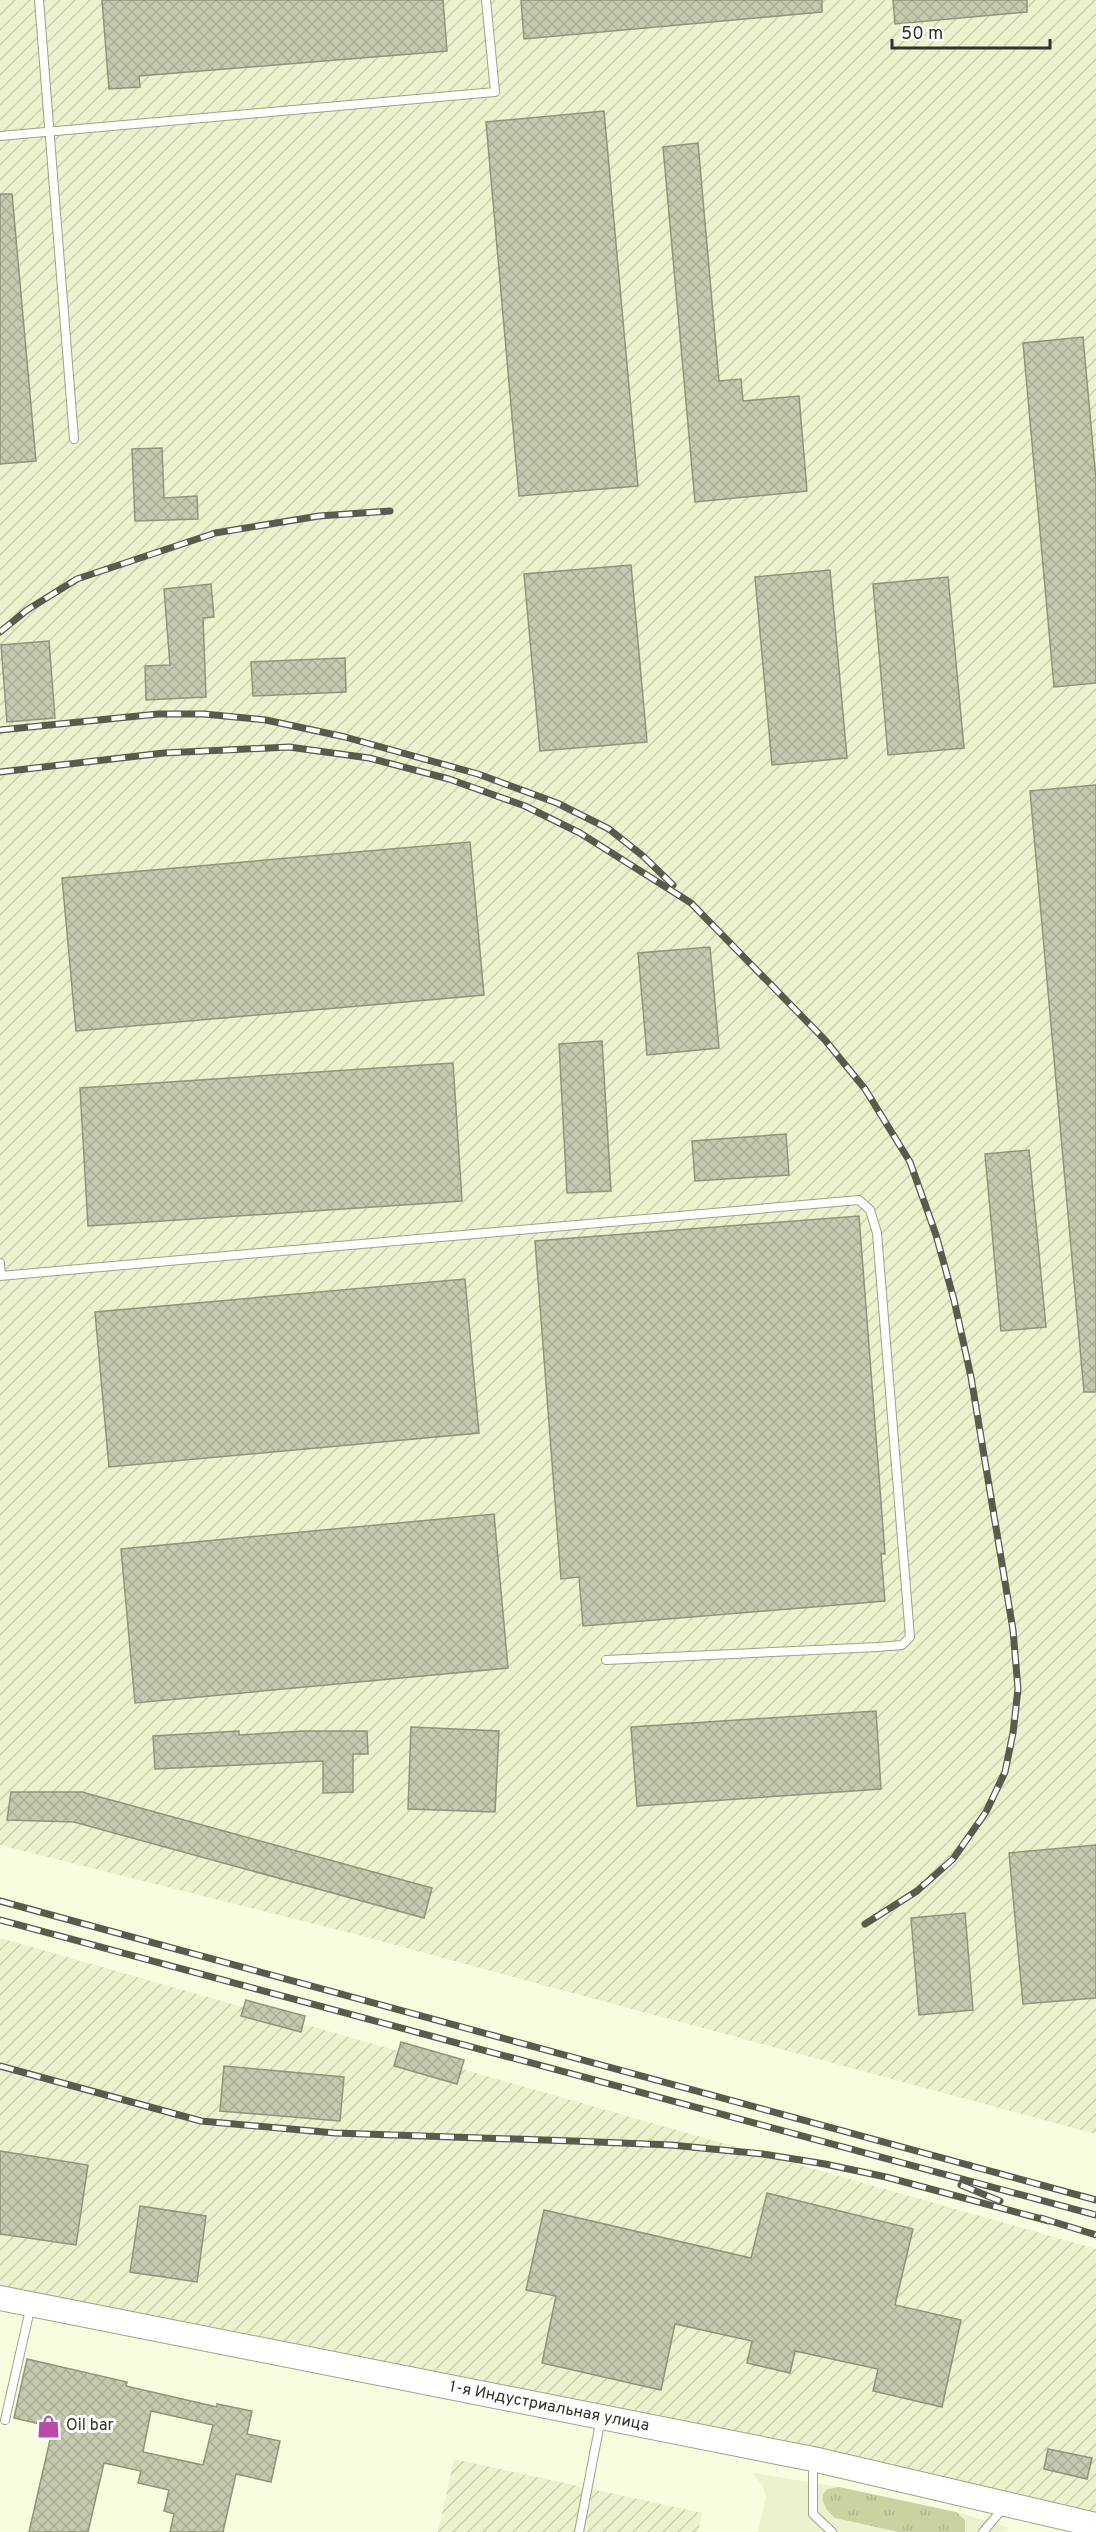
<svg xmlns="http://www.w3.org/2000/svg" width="1096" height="2532" viewBox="0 0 1096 2532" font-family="Overpass,sans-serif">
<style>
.built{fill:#ecf1ce}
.industrial{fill:url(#industrial-furrows)}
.grass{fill:url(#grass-tufts)}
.building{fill:url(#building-cross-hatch);stroke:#909479;stroke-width:1.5;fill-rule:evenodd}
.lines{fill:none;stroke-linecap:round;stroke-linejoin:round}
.lane-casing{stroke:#9ea287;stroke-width:10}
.secondary-casing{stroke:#9ea287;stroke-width:26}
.lane{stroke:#fff;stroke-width:8}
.secondary{stroke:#fff;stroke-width:24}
.rail-casing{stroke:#595b4d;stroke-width:7}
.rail{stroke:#fff;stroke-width:4.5;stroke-dasharray:14;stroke-linecap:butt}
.labels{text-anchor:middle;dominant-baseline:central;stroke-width:6;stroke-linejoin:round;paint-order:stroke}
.street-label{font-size:16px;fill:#323429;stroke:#fff}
.poi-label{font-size:16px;fill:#323429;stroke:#fff;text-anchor:start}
</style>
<defs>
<pattern id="industrial-furrows" width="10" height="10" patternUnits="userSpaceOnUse" patternTransform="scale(1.5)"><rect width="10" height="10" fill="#ecf1ce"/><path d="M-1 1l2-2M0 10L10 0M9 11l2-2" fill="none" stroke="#cbcfb1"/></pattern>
<pattern id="grass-tufts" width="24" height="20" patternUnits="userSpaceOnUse" patternTransform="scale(1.5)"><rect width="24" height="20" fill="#cbd29f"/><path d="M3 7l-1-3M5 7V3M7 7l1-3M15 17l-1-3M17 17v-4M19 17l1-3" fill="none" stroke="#afb589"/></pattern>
<pattern id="building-cross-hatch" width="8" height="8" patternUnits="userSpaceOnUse" patternTransform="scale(1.5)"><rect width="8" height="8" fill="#c5caae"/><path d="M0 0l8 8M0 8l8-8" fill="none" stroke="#aaae96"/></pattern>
</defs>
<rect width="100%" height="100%" fill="#f8fde0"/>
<path class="built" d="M 753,2473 L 839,2487 L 956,2512 L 1010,2528 L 1002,2532 L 758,2532 L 766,2497 L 764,2488 Z"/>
<path class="industrial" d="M 0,0 L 1096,0 L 1096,2134 L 362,1936 L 0,1845 Z
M 0,1938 L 1096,2249 L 1096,2515 L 0,2285 Z
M 454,2459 L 702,2513 L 698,2532 L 438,2532 Z"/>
<path class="grass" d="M 839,2487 L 956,2512 L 965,2520 L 965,2532 L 899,2532 L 835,2518 L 827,2510 L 823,2502 L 823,2494 L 828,2489 Z"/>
<path class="building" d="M 102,0 L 443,0 L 447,51 L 139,76 L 140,87 L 109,89 Z
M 521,0 L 822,0 L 822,12 L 524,39 Z
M 893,0 L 1027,0 L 1027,12 L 895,24 Z
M 604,111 L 638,486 L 519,496 L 486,122 Z
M 698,143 L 719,381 L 741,379 L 743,401 L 799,396 L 807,491 L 695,502 L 663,147 Z
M 0,194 L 12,194 L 36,461 L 0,464 Z
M 1083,337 L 1096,480 L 1096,683 L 1054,687 L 1023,343 Z
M 162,448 L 164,498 L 197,496 L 198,519 L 135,521 L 132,449 Z
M 631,565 L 647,742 L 540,751 L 524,574 Z
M 830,570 L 847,758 L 772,765 L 755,577 Z
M 948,577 L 964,748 L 888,755 L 873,584 Z
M 211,584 L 214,617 L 203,618 L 206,697 L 146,700 L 145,666 L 170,665 L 164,589 Z
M 49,641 L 55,718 L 7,722 L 1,645 Z
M 345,658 L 346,692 L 253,696 L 251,662 Z
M 1096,785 L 1096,1392 L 1084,1392 L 1030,791 Z
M 470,842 L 484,995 L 76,1031 L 62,878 Z
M 710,947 L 719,1048 L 647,1055 L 638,953 Z
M 602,1041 L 611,1191 L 567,1193 L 559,1044 Z
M 453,1063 L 462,1201 L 88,1226 L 80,1088 Z
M 786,1134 L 789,1175 L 695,1181 L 692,1141 Z
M 1029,1150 L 1046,1327 L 1001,1331 L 985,1154 Z
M 859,1216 L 885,1554 L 881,1554 L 885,1601 L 583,1626 L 579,1577 L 561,1579 L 535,1241 Z
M 465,1279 L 479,1433 L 109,1467 L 95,1312 Z
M 494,1514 L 508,1668 L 135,1703 L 121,1549 Z
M 876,1711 L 881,1789 L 637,1806 L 631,1727 Z
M 411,1727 L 499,1731 L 495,1812 L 408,1809 Z
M 239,1731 L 239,1735 L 304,1731 L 367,1731 L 368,1754 L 353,1754 L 353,1792 L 323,1793 L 323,1761 L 155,1769 L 153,1736 Z
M 11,1792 L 82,1792 L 432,1888 L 424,1918 L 74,1822 L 7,1820 Z
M 1096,1845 L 1096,1998 L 1023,2004 L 1009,1853 Z
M 965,1913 L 973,2010 L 919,2015 L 911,1918 Z
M 246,2000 L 305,2016 L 301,2032 L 241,2016 Z
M 401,2042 L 464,2060 L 457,2084 L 394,2066 Z
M 224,2066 L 344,2077 L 340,2121 L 220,2111 Z
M 0,2151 L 88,2165 L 76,2245 L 0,2234 Z
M 767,2193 L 913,2229 L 895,2305 L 961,2320 L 942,2407 L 873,2391 L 878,2369 L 795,2351 L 790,2373 L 747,2363 L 752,2341 L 675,2324 L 661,2390 L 542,2363 L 556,2296 L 526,2290 L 544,2210 L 751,2258 Z
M 140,2206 L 206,2216 L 197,2282 L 130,2272 Z
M 27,2359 L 127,2382 L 126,2386 L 217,2407 L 217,2404 L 252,2411 L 247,2434 L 280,2441 L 271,2482 L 236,2474 L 223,2532 L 170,2532 L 174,2514 L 164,2511 L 169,2490 L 138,2483 L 141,2471 L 104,2463 L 88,2532 L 29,2532 L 53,2427 L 14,2418 ZM 151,2411 L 213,2425 L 203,2465 L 143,2452 Z
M 1048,2449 L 1092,2458 L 1087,2479 L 1044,2469 Z"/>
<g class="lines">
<defs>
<path id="lane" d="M 39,0 L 74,439
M 0,136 L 495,92 L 486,0
M 0,1263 L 1,1276
M 0,1276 L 859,1200 L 870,1210 L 877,1233 L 910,1637 L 902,1645 L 878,1647 L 606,1660
M 5,2420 L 31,2305
M 813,2463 L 813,2514 L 832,2532
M 579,2532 L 601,2418
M 983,2532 L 1004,2507"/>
<g id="secondary">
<path id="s1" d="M 0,2298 L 813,2459 L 1096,2525"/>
</g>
</defs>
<use href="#lane" class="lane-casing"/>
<use href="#secondary" class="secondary-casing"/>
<use href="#lane" class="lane"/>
<use href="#secondary" class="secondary"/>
<defs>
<path id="rail" d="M 0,632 L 27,610 L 77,579 L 215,533 L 319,516 L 390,511
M 0,730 L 158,714 L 204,714 L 266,720 L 345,737 L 478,774 L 557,803 L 609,829 L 643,856 L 673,885
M 0,772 L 164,753 L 289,747 L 369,758 L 449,779 L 525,806 L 580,833 L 691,903 L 825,1040 L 865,1089 L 910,1162 L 936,1235 L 954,1300 L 971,1377 L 1013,1630 L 1018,1689 L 1013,1733 L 1005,1772 L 986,1812 L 953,1859 L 917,1891 L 865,1924
M 0,1901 L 1096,2200
M 0,1920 L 1096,2215
M 0,2066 L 201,2121 L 335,2133 L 573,2141 L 671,2145 L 763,2154 L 825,2164 L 886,2177 L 1049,2221
M 961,2185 L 1000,2201
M 1041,2218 L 1096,2235"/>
</defs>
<use href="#rail" class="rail-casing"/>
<use href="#rail" class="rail"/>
</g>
<defs>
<symbol id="shop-bare" viewBox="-9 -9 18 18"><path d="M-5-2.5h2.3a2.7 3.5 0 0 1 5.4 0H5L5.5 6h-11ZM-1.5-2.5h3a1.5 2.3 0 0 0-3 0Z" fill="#b84aa8" stroke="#fff" stroke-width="2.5" paint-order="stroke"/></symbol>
</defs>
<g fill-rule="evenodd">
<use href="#shop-bare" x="32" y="2410" width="33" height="33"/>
</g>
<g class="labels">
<g class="street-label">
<text stroke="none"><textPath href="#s1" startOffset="560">1-я Индустриальная улица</textPath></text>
</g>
<g class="poi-label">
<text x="66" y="2426">Oil bar</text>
</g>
</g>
<path d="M892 39v9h158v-9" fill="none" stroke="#323429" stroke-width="3"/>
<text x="901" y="39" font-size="18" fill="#323429" stroke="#ffffff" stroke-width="4.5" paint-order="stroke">50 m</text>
</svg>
